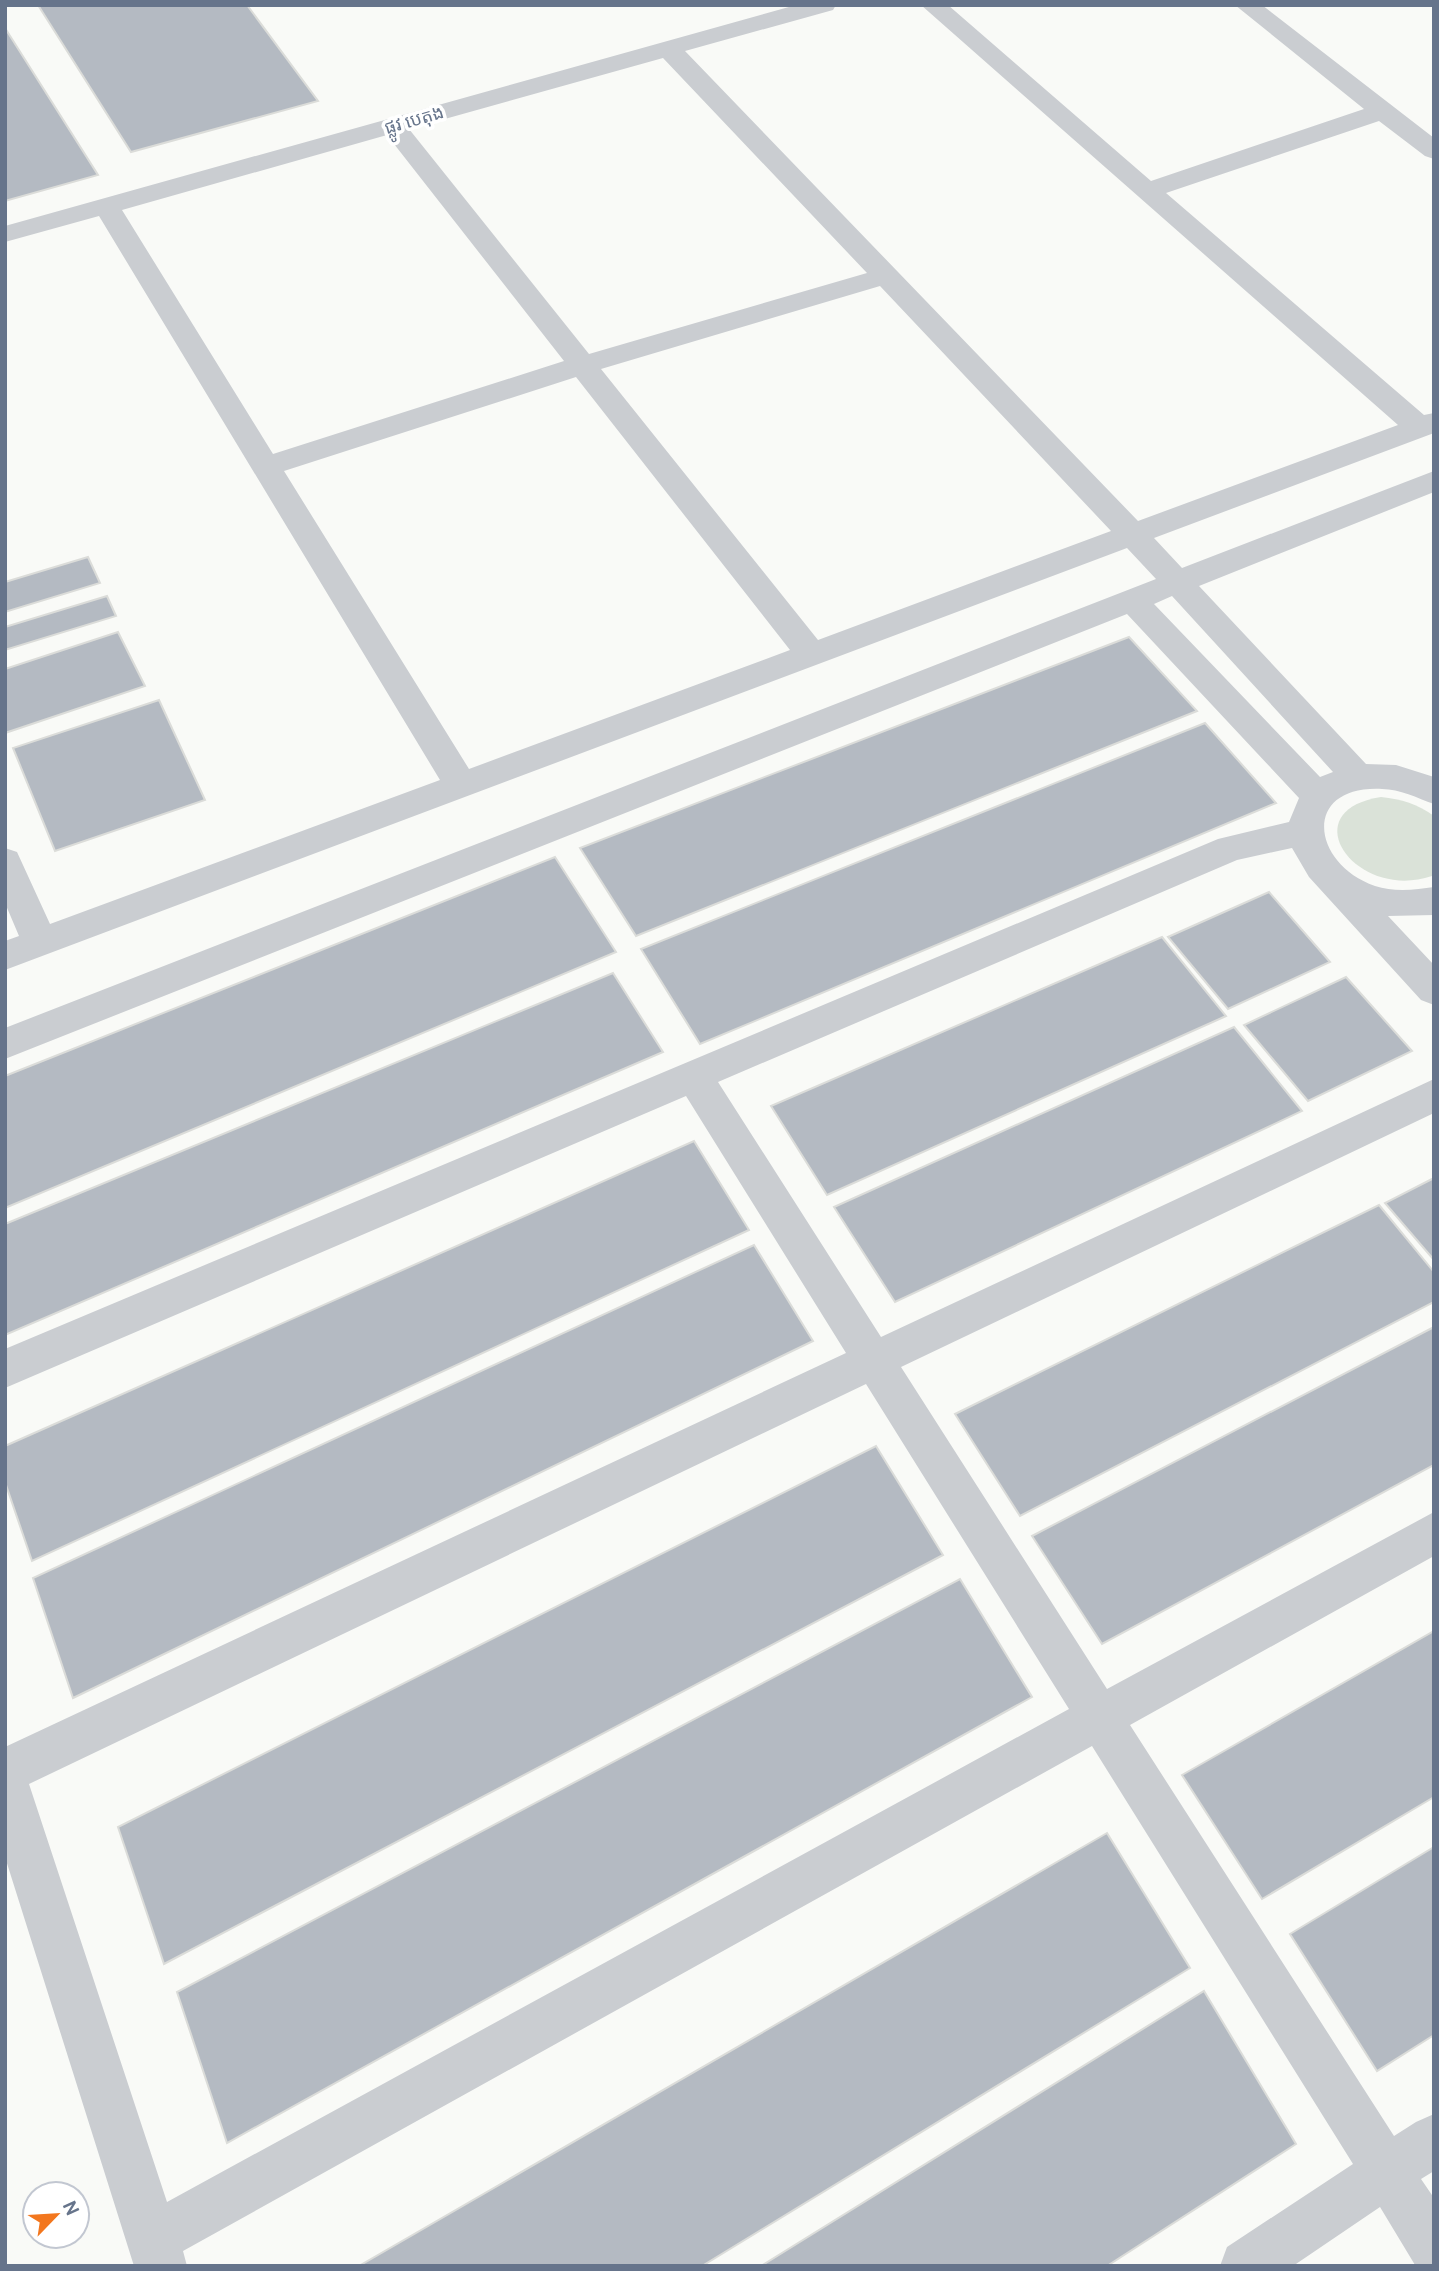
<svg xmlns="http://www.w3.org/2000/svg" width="1439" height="2271" viewBox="0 0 1439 2271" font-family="Cabin,'Noto Sans Khmer',sans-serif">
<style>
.green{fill:#dae2d8}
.building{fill:#b4bac2;stroke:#dbdcd9;stroke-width:2}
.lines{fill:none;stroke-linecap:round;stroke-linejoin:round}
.minor{fill:#cacdd1;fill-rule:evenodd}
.labels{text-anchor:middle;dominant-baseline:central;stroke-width:7;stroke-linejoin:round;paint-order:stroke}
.far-street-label{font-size:18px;fill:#66748b;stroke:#fff}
</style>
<rect width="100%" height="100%" fill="#f9faf7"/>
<path class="green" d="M 1381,797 C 1402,799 1417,804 1434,816 L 1432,876 C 1356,902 1291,811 1381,797 Z"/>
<path class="building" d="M 38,5 L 247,5 L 318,101 L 131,152 Z
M 5,28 L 98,175 L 5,201 Z
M 88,557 L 100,583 L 5,612 L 5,582 Z
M 107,596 L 116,616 L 5,650 L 5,627 Z
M 118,632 L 145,686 L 5,733 L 5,669 Z
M 1129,637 L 1197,711 L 636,936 L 580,848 Z
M 159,700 L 205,800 L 55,851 L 13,748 Z
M 1205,723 L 1276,803 L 700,1044 L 641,949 Z
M 555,857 L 616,952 L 5,1208 L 5,1076 Z
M 1269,892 L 1330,962 L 1228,1009 L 1168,937 Z
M 1162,937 L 1226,1016 L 827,1195 L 771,1106 Z
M 613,973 L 663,1052 L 5,1335 L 5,1224 Z
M 1346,977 L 1412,1051 L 1308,1101 L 1244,1025 Z
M 1234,1027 L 1302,1111 L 895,1302 L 834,1207 Z
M 694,1141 L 749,1230 L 32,1561 L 5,1482 L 5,1446 Z
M 1434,1178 L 1434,1260 L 1385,1203 Z
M 1379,1205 L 1434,1272 L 1434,1302 L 1020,1516 L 955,1414 Z
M 754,1245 L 813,1341 L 73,1698 L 33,1578 Z
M 1434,1327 L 1434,1465 L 1102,1644 L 1032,1536 Z
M 876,1446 L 943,1555 L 164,1964 L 118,1827 Z
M 960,1579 L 1032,1697 L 227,2143 L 177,1992 Z
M 1434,1631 L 1434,1797 L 1262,1899 L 1182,1775 Z
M 1107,1833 L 1190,1968 L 702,2266 L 359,2266 Z
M 1434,1847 L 1434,2035 L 1377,2071 L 1290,1934 Z
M 1204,1991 L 1296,2144 L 1107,2266 L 761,2266 Z"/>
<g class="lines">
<path class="minor" d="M 796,5 L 836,5 L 833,10 L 685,51 L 1138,521 L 1398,425 L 921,5 L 948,5 L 1151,181 L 1364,109 L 1235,5 L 1262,5 L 1434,138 L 1434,159 L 1425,156 L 1379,121 L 1166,193 L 1424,415 L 1434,413 L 1434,433 L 1154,538 L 1182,568 L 1434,471 L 1434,492 L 1199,586 L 1366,764 L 1396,765 L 1434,777 L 1434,804 C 1417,798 1400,789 1382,789 C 1301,785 1311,864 1375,886 C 1393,892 1415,890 1434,887 L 1434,915 L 1388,916 L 1434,965 L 1434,1005 L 1421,1000 L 1309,877 L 1292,848 L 1237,860 L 718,1082 L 881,1337 L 1434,1079 L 1434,1113 L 901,1367 L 1107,1689 L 1434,1512 L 1434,1556 L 1130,1725 L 1394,2136 L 1416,2122 L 1434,2114 L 1434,2171 L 1421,2179 L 1434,2198 L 1434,2266 L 1415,2265 L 1380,2207 L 1293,2266 L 1220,2266 L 1227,2247 L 1353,2164 L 1092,1746 L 183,2251 L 187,2266 L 134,2266 L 5,1857 L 5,1747 L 846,1353 L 686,1096 L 5,1388 L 5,1349 L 1218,839 L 1289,822 L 1299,798 L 1127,614 L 5,1059 L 5,1028 L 1156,579 L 1127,548 L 5,970 L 5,941 L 19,936 L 5,903 L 5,848 L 17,852 L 50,924 L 440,780 L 99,216 L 5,242 L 5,226 ZM 663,58 L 867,273 L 589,354 L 409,129 ZM 387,135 L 564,361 L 273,454 L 122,210 ZM 880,286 L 1111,531 L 818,640 L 601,369 ZM 576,377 L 790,650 L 469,769 L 284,471 ZM 1172,596 L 1333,772 L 1320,777 L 1154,604 ZM 866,1384 L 1069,1709 L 167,2202 L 29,1784 Z"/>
</g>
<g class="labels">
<g class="far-street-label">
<text transform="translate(414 120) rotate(-16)">ផ្លូវ បេតុង</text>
</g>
</g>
<rect width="1439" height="2271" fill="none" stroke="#66748b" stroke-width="14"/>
<g transform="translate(56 2215) rotate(65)"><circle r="33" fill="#ffffff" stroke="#c2c7d1" stroke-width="2"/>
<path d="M0-5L12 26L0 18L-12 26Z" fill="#f3771e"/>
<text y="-10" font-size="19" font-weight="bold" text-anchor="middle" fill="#66748b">N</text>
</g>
</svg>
